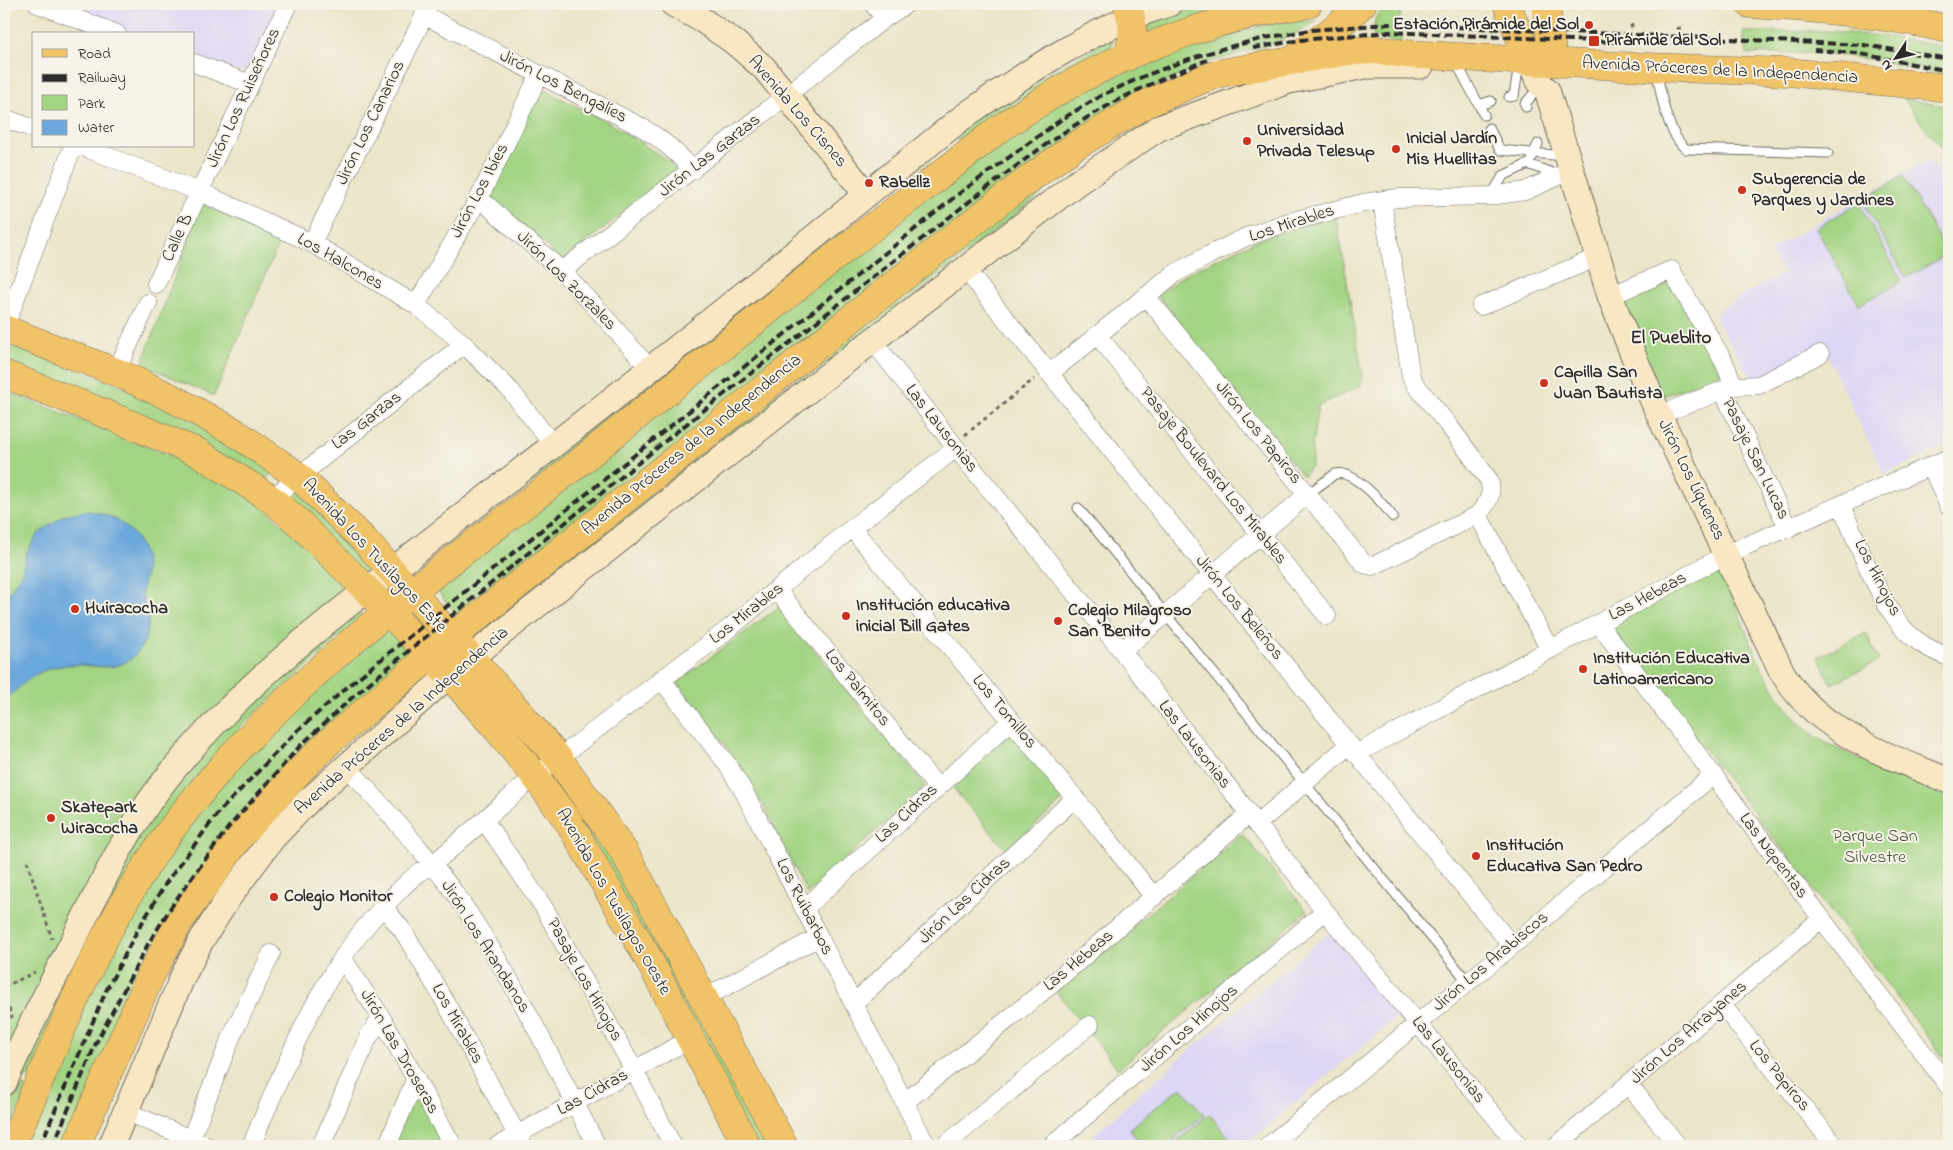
<svg xmlns="http://www.w3.org/2000/svg" width="1953" height="1150" viewBox="0 0 1953 1150" font-family="'Indie Flower',sans-serif">
<style>
.built{fill:#ddd5f6}
.green{fill:#a3d483;stroke:#678057}
.water{fill:#6ba7dc;stroke:#4b6984}
.lines{fill:none;stroke-linecap:round;stroke-linejoin:round}
.lane-casing{stroke:#6e6c62;stroke-width:11}
.street-casing{stroke:#6e6c62;stroke-width:19}
.secondary-casing{stroke:#6e6c62;stroke-width:27}
.primary-casing{stroke:#6e6c62;stroke-width:29}
.path{stroke:#6e6c62;stroke-width:3;stroke-dasharray:4 4;stroke-linecap:butt}
.lane{stroke:#fff;stroke-width:9}
.street{stroke:#fff;stroke-width:18}
.secondary{stroke:#f9e7c3;stroke-width:25}
.primary{stroke:#f1c369;stroke-width:28}
.rail{stroke:#2b2b2b;stroke-width:4;stroke-dasharray:8 4;stroke-linecap:butt}
.poi-dot{fill:#c8321e;stroke:#f7f3e8;stroke-width:2}
.labels{text-anchor:middle;dominant-baseline:central;stroke-width:4;stroke-linejoin:round;paint-order:stroke}
.poi-label{font-size:18px;font-weight:bold;fill:#2b2b2b;stroke:#f7f3e8;text-anchor:start}
.street-label{font-size:18px;fill:#2b2b2b;stroke:#f7f3e8}
.park-label{font-size:18px;fill:#495541;stroke:#f7f3e8}
.neighbourhood-label{font-size:19px;font-weight:bold;fill:#2b2b2b;stroke:#f7f3e8}
</style>
<rect width="100%" height="100%" fill="#f7f3e8"/>
<filter id="ink" filterUnits="userSpaceOnUse"><feTurbulence type="fractalNoise" baseFrequency=".02" numOctaves="2"/><feDisplacementMap in="SourceGraphic" scale="10" xChannelSelector="R" yChannelSelector="G"/><feConvolveMatrix kernelMatrix="1 2 1 2 8 2 1 2 1" color-interpolation-filters="sRGB"/></filter>
<filter id="wash" filterUnits="userSpaceOnUse"><feTurbulence type="fractalNoise" baseFrequency=".0096" numOctaves="4" result="noise"/><feDisplacementMap in="SourceGraphic" scale="20" xChannelSelector="R" yChannelSelector="G"/><feGaussianBlur stdDeviation="1.12" result="paint"/><feColorMatrix in="noise" values="0 0 0 0 0 0 0 0 0 0 0 0 0 0 0 0 0 1.4 0 .05"/><feComposite in="paint" operator="in"/></filter>
<g filter="url(#wash)">
<rect width="100%" height="100%" fill="#ebe5c9"/>
<path class="built" d="M 70,4 L 277,4 L 249,69 L 239,72 L 194,55 L 194,34 L 139,34 L 69,7 Z
M 1926,161 L 1933,164 L 1949,185 L 1949,445 L 1884,474 L 1824,348 L 1754,382 L 1715,318 L 1718,310 L 1783,273 L 1770,250 Z
M 1330,932 L 1398,1016 L 1244,1146 L 1084,1146 L 1083,1144 L 1191,1049 Z"/>
<path class="green" d="M 1216,4 L 1263,4 L 1146,38 L 1148,21 L 1150,19 Z
M 1400,5 L 1401,45 L 1373,36 C 1375,13 1376,10 1400,5 Z
M 1292,20 L 1317,21 L 1295,34 L 1272,44 L 1207,63 L 1138,95 L 461,620 L 434,587 L 941,183 L 1060,101 L 1180,47 L 1265,25 Z
M 1826,31 L 1882,36 L 1949,47 L 1949,75 L 1869,59 L 1826,53 L 1747,54 L 1743,32 Z
M 1108,39 L 1112,41 L 1112,45 L 1108,50 L 967,138 L 955,139 L 842,227 L 846,232 L 539,482 L 522,478 L 979,114 Z
M 540,88 L 606,121 L 675,165 L 677,170 L 561,262 L 542,241 L 487,195 Z
M 1904,98 L 1949,107 L 1949,157 L 1921,123 Z
M 1903,176 L 1948,254 L 1906,278 L 1862,200 Z
M 1039,187 L 1041,194 L 479,640 L 474,633 Z
M 1859,203 L 1902,281 L 1859,305 L 1816,228 Z
M 202,204 L 280,240 L 214,396 L 142,364 Z
M 1336,216 L 1363,378 L 1360,386 L 1318,406 L 1312,445 L 1312,465 L 1303,476 L 1157,295 L 1186,274 L 1259,239 Z
M 1670,283 L 1721,370 L 1720,374 L 1661,397 L 1624,301 Z
M 15,347 L 165,402 L 274,471 L 259,487 L 4,364 L 4,359 L 8,349 Z
M 4,391 L 100,427 L 206,470 L 248,494 L 317,555 L 347,591 L 214,712 L 4,1061 Z
M 296,489 L 376,568 L 364,576 L 284,506 L 288,494 Z
M 1717,567 L 1723,572 C 1746,628 1767,706 1821,740 C 1830,746 1841,750 1851,755 C 1883,771 1917,784 1949,797 L 1949,1064 L 1612,630 L 1612,625 Z
M 361,606 L 360,618 L 241,726 L 166,817 L 28,1078 L 19,1075 L 120,856 L 204,744 Z
M 779,607 L 925,786 L 807,894 L 765,808 L 726,746 L 677,682 Z
M 387,624 L 415,656 L 224,845 L 67,1146 L 22,1146 L 92,983 L 163,860 L 211,796 L 295,706 Z
M 1866,633 L 1879,661 L 1831,684 L 1818,657 Z
M 1011,732 L 1066,797 L 1007,851 L 953,788 Z
M 560,781 L 607,845 L 772,1146 L 754,1146 L 553,787 Z
M 1242,834 L 1307,911 L 1118,1069 L 1056,991 Z
M 15,1083 L 27,1087 L 4,1146 L 4,1095 Z
M 1181,1087 L 1204,1115 L 1165,1146 L 1143,1146 L 1129,1129 Z
M 416,1091 L 445,1146 L 392,1146 Z
M 1209,1114 L 1232,1141 L 1226,1146 L 1171,1146 Z"/>
<path class="water" d="M 85,511 C 116,513 145,534 146,568 C 146,577 142,585 142,594 C 143,602 147,609 148,616 C 150,631 143,649 132,658 C 115,671 100,666 81,665 C 71,664 60,666 51,668 C 31,674 19,688 4,700 L 4,601 L 22,572 L 26,553 L 38,534 L 64,515 Z"/>
</g>
<g filter="url(#ink)">
<g class="lines">
<defs>
<path id="lane" d="M 1458,66 L 1479,105 L 1491,101
M 1657,71 C 1660,93 1668,135 1686,149 L 1828,153
M 1509,97 L 1514,96 L 1519,64
M 1479,105 L 1484,115
M 1526,107 L 1525,104 L 1539,87
M 1489,128 L 1500,150 L 1564,156
M 1532,157 L 1538,144
M 1491,196 L 1503,176 L 1528,164 L 1557,175
M 1308,494 L 1335,474 C 1354,469 1383,504 1393,517
M 1078,508 L 1468,982"/>
<path id="street" d="M 38,4 L 117,34
M 873,4 L 885,18
M 424,15 L 643,128 C 663,140 678,153 693,170
M 194,63 L 250,84
M 4,118 L 34,129
M 81,146 L 200,192 L 312,243 L 416,305 L 464,344 L 511,391 L 553,445
M 479,198 L 562,271 L 602,314 L 650,369
M 312,243 L 430,4
M 966,270 L 1512,946
M 562,271 L 885,18 L 906,4
M 156,284 L 288,4
M 1146,296 L 1364,564 L 1372,566 L 1379,563 L 1478,515 C 1487,503 1494,495 1489,480 L 1449,426 L 1415,384 L 1411,376 L 1382,201
M 1610,296 L 1671,270 L 1724,362 L 1734,386
M 416,305 L 479,198 L 539,75
M 1481,306 L 1598,257
M 4,329 L 73,146
M 1098,336 L 1327,616
M 873,341 L 956,448 L 1122,651 L 1325,911 L 1519,1146
M 116,372 L 148,303
M 1050,373 L 1174,274 L 1209,255 L 1246,237 L 1285,223 L 1363,203 L 1398,198 L 1491,196 L 1525,191 L 1570,171
M 1723,391 L 1788,528
M 1659,415 L 1734,386 L 1759,385 L 1820,354
M 1931,466 L 1949,507
M 271,499 L 464,344
M 1841,505 C 1858,542 1883,616 1915,639 C 1925,647 1938,653 1949,657
M 1478,515 L 1550,650
M 852,528 L 1075,798 L 1154,897
M 777,590 L 937,787
M 1599,624 L 1949,1087
M 1122,651 L 1308,494
M 661,679 L 727,764 L 744,792 L 927,1146
M 1356,754 L 1727,554 L 1949,458
M 347,766 C 385,810 427,854 461,902 C 514,979 554,1064 597,1146
M 484,820 L 543,906 L 634,1070 L 673,1146
M 1257,824 L 1349,745
M 383,906 L 403,931 L 447,1005 L 523,1146
M 804,909 L 1011,721
M 343,959 L 381,1017 L 453,1146
M 704,998 L 819,937
M 854,1003 L 1075,798
M 1722,1005 L 1835,1146
M 1629,1085 L 1678,1146
M 905,1102 L 1052,984 L 1248,815
M 125,1111 L 207,1146
M 188,1146 L 233,1033 L 271,954
M 251,1146 C 288,1060 322,966 391,899 C 404,886 415,873 432,865 L 535,776 L 727,630 L 852,528 L 956,448
M 321,1146 L 367,1040 L 381,1017
M 387,1146 L 416,1078
M 497,1146 L 690,1039
M 944,1146 L 1090,1025
M 1051,1146 L 1325,911
M 1268,1146 L 1512,946 L 1712,776
M 1556,1146 L 1821,919"/>
<path id="secondary" d="M 673,4 L 702,20 L 734,42 L 764,68 L 866,194
M 1529,61 L 1541,85 L 1547,90 L 1610,296 L 1634,357 L 1659,415 L 1782,672 C 1818,733 1887,755 1949,781
M 4,1083 C 25,1034 50,987 74,939 C 100,887 124,835 159,788 C 227,699 315,629 403,562 C 450,525 498,488 546,451 C 687,342 824,228 963,117 C 1024,74 1097,25 1169,4
M 111,1146 L 183,976 L 201,941 L 229,897 L 272,839 L 309,800 L 449,675 L 819,382 L 1078,182 L 1159,128 L 1289,81 L 1365,66 L 1421,66"/>
<path id="primary" d="M 1127,4 C 1134,25 1135,35 1127,57
M 1507,4 L 1529,61
M 1546,4 L 1553,62
M 1750,4 C 1818,8 1883,14 1949,29
M 1295,58 L 1339,25 L 1362,4
M 4,329 L 116,372 L 168,396 L 233,431 L 298,476 L 364,540 L 512,704 L 558,758 L 623,850 L 784,1146
M 4,374 L 101,412 L 199,453 L 271,499 L 297,521 L 389,612 L 449,675 L 497,729 L 535,776 L 570,824 L 648,958 L 747,1146
M 12,1146 C 59,1034 104,917 179,819 C 285,680 434,575 571,469 C 650,406 728,342 807,279 C 869,229 933,181 995,132 C 1061,85 1136,47 1214,24 C 1245,15 1276,9 1308,4
M 76,1146 L 150,977 L 179,922 L 240,836 L 302,768 L 330,741 L 451,638 L 941,247 L 1021,185 L 1075,146 L 1148,103 L 1203,79 L 1221,73 L 1349,51 L 1377,50 L 1406,54 L 1619,66 L 1788,72 L 1949,88"/>
</defs>
<use href="#lane" class="lane-casing"/>
<use href="#street" class="street-casing"/>
<use href="#secondary" class="secondary-casing"/>
<use href="#primary" class="primary-casing"/>
<path class="path" d="M 1630,27 L 1634,24
M 1677,29 L 1683,27 L 1683,25
M 965,435 L 1034,379
M 27,861 L 52,939
M 4,987 L 35,972
M 4,993 L 12,1018"/>
<use href="#lane" class="lane"/>
<use href="#street" class="street"/>
<use href="#secondary" class="secondary"/>
<use href="#primary" class="primary"/>
<path class="rail" d="M 1253,48 L 1301,40 L 1389,32 L 1641,43
M 1814,50 L 1856,53 L 1949,71
M 40,1146 L 106,991 L 136,933 L 166,883 L 218,813 L 296,732 L 353,682 L 961,192 L 1062,119 L 1102,95 L 1142,77 L 1189,59 L 1225,48 L 1265,38 L 1311,30 L 1389,24 L 1864,45 L 1949,59
M 53,1146 L 96,1043 L 148,944 L 175,901 L 228,828 L 300,746 L 356,694 L 675,433 L 975,197 C 1011,170 1047,142 1085,119 C 1124,95 1165,77 1207,60"/>
</g>
</g>
<g class="poi-dot">
<circle cx="1589" cy="25" r="5"/>
<rect x="1588" y="35" width="12" height="12" rx="2.5"/>
<circle cx="1247" cy="141" r="5"/>
<circle cx="1396" cy="149" r="5"/>
<circle cx="869" cy="183" r="5"/>
<circle cx="1742" cy="190" r="5"/>
<circle cx="1544" cy="383" r="5"/>
<circle cx="75" cy="609" r="5"/>
<circle cx="846" cy="616" r="5"/>
<circle cx="1058" cy="621" r="5"/>
<circle cx="1583" cy="669" r="5"/>
<circle cx="51" cy="818" r="5"/>
<circle cx="1476" cy="856" r="5"/>
<circle cx="274" cy="897" r="5"/>
</g>
<g class="labels">
<g class="poi-label">
<text x="1579" y="25" text-anchor="end">Estación Pirámide del Sol</text>
<text x="1605" y="41">Pirámide del Sol</text>
<text x="1257" y="131">Universidad<tspan x="1257" dy="21">Privada Telesup</tspan></text>
<text x="1406" y="139">Inicial Jardín<tspan x="1406" dy="21">Mis Huellitas</tspan></text>
<text x="1752" y="180">Subgerencia de<tspan x="1752" dy="21">Parques y Jardines</tspan></text>
<text x="879" y="183">Rabellz</text>
<text x="1554" y="373">Capilla San<tspan x="1554" dy="21">Juan Bautista</tspan></text>
<text x="856" y="606">Institución educativa<tspan x="856" dy="21">inicial Bill Gates</tspan></text>
<text x="85" y="609">Huiracocha</text>
<text x="1068" y="611">Colegio Milagroso<tspan x="1068" dy="21">San Benito</tspan></text>
<text x="1593" y="659">Institución Educativa<tspan x="1593" dy="21">Latinoamericano</tspan></text>
<text x="61" y="808">Skatepark<tspan x="61" dy="21">Wiracocha</tspan></text>
<text x="1486" y="846">Institución<tspan x="1486" dy="21">Educativa San Pedro</tspan></text>
<text x="284" y="897">Colegio Monitor</text>
</g>
<g class="street-label">
<text transform="translate(1720 71) rotate(3)">Avenida Próceres de la Independencia</text>
<text transform="translate(563 87) rotate(27)">Jirón Los Bengalíes</text>
<text transform="translate(244 98) rotate(-65)">Jirón Los Ruiseñores</text>
<text transform="translate(797 112) rotate(49)">Avenida Los Cisnes</text>
<text transform="translate(371 123) rotate(-64)">Jirón Los Canarios</text>
<text transform="translate(710 156) rotate(-38)">Jirón Las Garzas</text>
<text transform="translate(480 191) rotate(-62)">Jirón Los Ibíes</text>
<text transform="translate(1292 224) rotate(-18)">Los Mirables</text>
<text transform="translate(178 238) rotate(-65)">Calle B</text>
<text transform="translate(340 262) rotate(30)">Los Halcones</text>
<text transform="translate(566 281) rotate(45)">Jirón Los Zorzales</text>
<text transform="translate(367 421) rotate(-38)">Las Garzas</text>
<text transform="translate(941 429) rotate(52)">Las Lausonias</text>
<text transform="translate(1258 433) rotate(51)">Jirón Los Papiros</text>
<text transform="translate(692 445) rotate(-39)">Avenida Próceres de la Independencia</text>
<text transform="translate(1755 459) rotate(64)">Pasaje San Lucas</text>
<text transform="translate(1213 476) rotate(51)">Pasaje Boulevard Los Mirables</text>
<text transform="translate(1691 480) rotate(64)">Jirón Los Líquenes</text>
<text transform="translate(374 556) rotate(47)">Avenida Los Tusilagos Este</text>
<text transform="translate(1877 578) rotate(63)">Los Hinojos</text>
<text transform="translate(1648 597) rotate(-28)">Las Hebeas</text>
<text transform="translate(1239 608) rotate(51)">Jirón Los Beleños</text>
<text transform="translate(747 614) rotate(-38)">Los Mirables</text>
<text transform="translate(857 688) rotate(51)">Los Palmitos</text>
<text transform="translate(1004 712) rotate(50)">Los Tomillos</text>
<text transform="translate(402 721) rotate(-41)">Avenida Próceres de la Independencia</text>
<text transform="translate(1194 745) rotate(52)">Las Lausonias</text>
<text transform="translate(907 814) rotate(-43)">Las Cidras</text>
<text transform="translate(1773 856) rotate(53)">Las Nepentas</text>
<text transform="translate(965 901) rotate(-43)">Jirón Las Cidras</text>
<text transform="translate(613 902) rotate(60)">Avenida Los Tusilagos Oeste</text>
<text transform="translate(804 907) rotate(63)">Los Ruibarbos</text>
<text transform="translate(485 947) rotate(58)">Jirón Los Arandanos</text>
<text transform="translate(1079 961) rotate(-40)">Las Hebeas</text>
<text transform="translate(1491 962) rotate(-40)">Jirón Los Arabiscos</text>
<text transform="translate(584 980) rotate(61)">Pasaje Los Hinojos</text>
<text transform="translate(457 1024) rotate(61)">Los Mirables</text>
<text transform="translate(1189 1029) rotate(-41)">Jirón Los Hinojos</text>
<text transform="translate(1689 1033) rotate(-41)">Jirón Los Arrayanes</text>
<text transform="translate(399 1052) rotate(60)">Jirón Las Droseras</text>
<text transform="translate(1448 1060) rotate(51)">Las Lausonias</text>
<text transform="translate(1779 1076) rotate(51)">Los Papiros</text>
<text transform="translate(593 1093) rotate(-29)">Las Cidras</text>
</g>
<g class="park-label">
<text x="1875" y="837">Parque San<tspan x="1875" dy="21">Silvestre</tspan></text>
</g>
<g class="neighbourhood-label">
<text x="1671" y="338">El Pueblito</text>
</g>
</g>
<rect width="1953" height="1150" fill="none" stroke="#f7f3e8" stroke-width="20"/>
<rect x="32" y="32" width="162" height="115" fill="#f7f3e8" stroke="#a5a39c"/>
<rect x="42" y="49" width="25" height="8" fill="#f1c369" stroke="#a5a39c"/>
<text x="78" y="58" font-size="15" fill="#2b2b2b">Road</text>
<rect x="42" y="74" width="25" height="8" fill="#2b2b2b" stroke="#a5a39c"/>
<text x="78" y="82" font-size="15" fill="#2b2b2b">Railway</text>
<rect x="42" y="95" width="25" height="15" fill="#a3d483" stroke="#a5a39c"/>
<text x="78" y="108" font-size="15" fill="#2b2b2b">Park</text>
<rect x="42" y="120" width="25" height="15" fill="#6ba7dc" stroke="#a5a39c"/>
<text x="78" y="132" font-size="15" fill="#2b2b2b">Water</text>
<g transform="translate(1896 58) rotate(235)" stroke="#f7f3e8" stroke-width="4" paint-order="stroke">
<path d="M0-4L9 19L0 12L-9 19Z" fill="#2b2b2b"/>
<text y="-8" font-size="14" font-weight="bold" text-anchor="middle" fill="#2b2b2b">N</text>
</g>
</svg>
